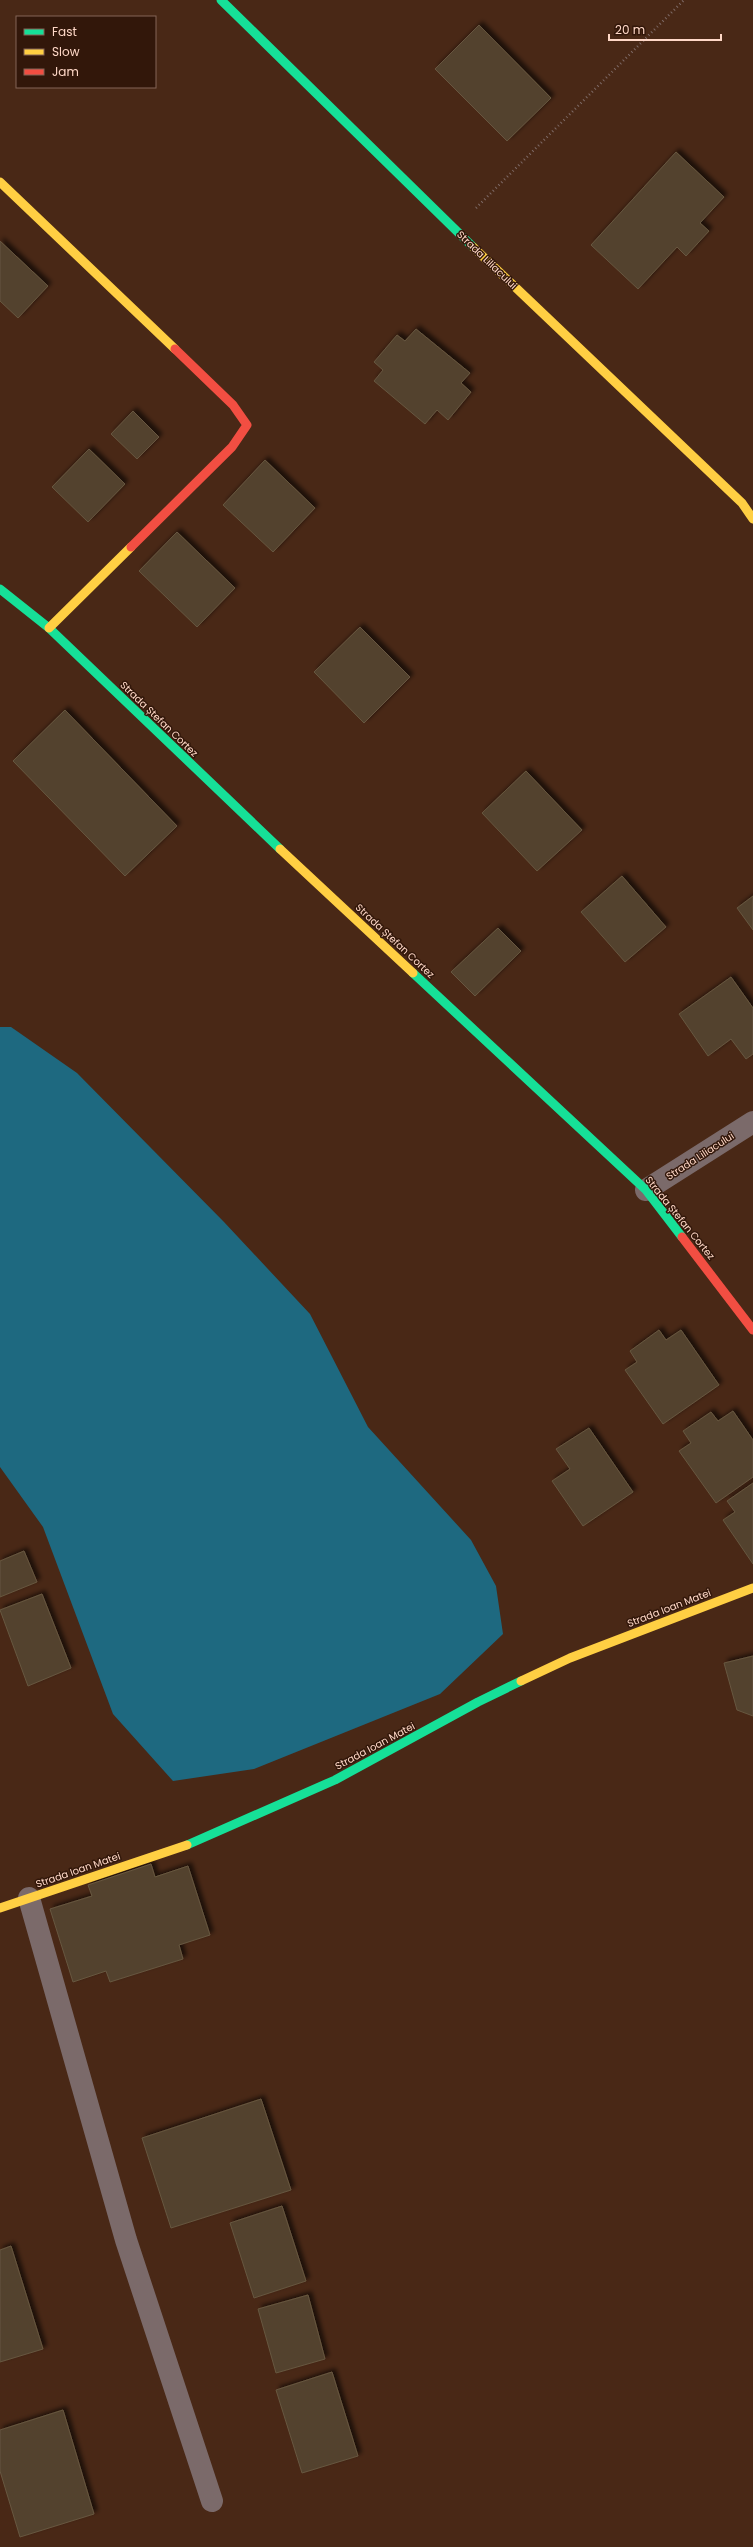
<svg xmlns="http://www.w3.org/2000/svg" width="753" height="2547" viewBox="0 0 753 2547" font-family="Poppins,sans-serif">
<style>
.water{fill:#1e6980}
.building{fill:#53422e;stroke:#675740;filter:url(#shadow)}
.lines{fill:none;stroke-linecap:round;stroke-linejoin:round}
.path{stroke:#7e6a66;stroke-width:2.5;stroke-dasharray:1 3;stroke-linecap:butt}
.street{stroke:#7b6a6a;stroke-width:22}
.fast{stroke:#16e098;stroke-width:9}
.slow{stroke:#ffcf43;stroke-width:9}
.jam{stroke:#f24e42;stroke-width:9}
.labels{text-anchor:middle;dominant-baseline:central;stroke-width:3;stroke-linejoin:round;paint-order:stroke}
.street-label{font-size:10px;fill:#ffd8c7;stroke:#32170a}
</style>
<defs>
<filter id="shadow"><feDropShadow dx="3.5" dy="-3.5" stdDeviation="2" flood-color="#0009"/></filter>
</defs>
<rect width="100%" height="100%" fill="#492816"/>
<path class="water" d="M 0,1027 L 11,1027 L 77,1073 L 224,1222 L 310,1314 L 368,1427 L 471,1540 L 496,1586 L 503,1634 L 440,1694 L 254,1769 L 173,1781 L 113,1714 L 43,1527 L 0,1467 Z"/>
<path class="building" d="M 479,25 L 551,98 L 507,141 L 435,69 Z
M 676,152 L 724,197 L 700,223 L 709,231 L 686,256 L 677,247 L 638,289 L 591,245 Z
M 0,241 L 48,286 L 18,318 L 0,301 Z
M 416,329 L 470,373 L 461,383 L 471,392 L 448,420 L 437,410 L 425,424 L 374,381 L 383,370 L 374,362 L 397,335 L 405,341 Z
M 133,411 L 159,437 L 137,459 L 111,434 Z
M 89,449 L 125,484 L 88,522 L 52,487 Z
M 265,460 L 315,508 L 273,552 L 223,505 Z
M 177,532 L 235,588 L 197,627 L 139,571 Z
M 360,627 L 410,677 L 364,723 L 314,672 Z
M 65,710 L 177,826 L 125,876 L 13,761 Z
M 526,771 L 582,830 L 537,871 L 482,813 Z
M 622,876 L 666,927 L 625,962 L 581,912 Z
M 753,896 L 753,930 L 737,908 Z
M 498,928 L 521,951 L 475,996 L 451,972 Z
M 731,977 L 753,1008 L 753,1054 L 746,1059 L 731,1039 L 708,1056 L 679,1014 Z
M 659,1330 L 666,1340 L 681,1330 L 719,1385 L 663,1424 L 625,1370 L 637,1362 L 630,1351 Z
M 733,1411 L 753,1440 L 753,1477 L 716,1503 L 679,1451 L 691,1443 L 683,1431 L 711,1412 L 718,1421 Z
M 589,1428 L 633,1492 L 583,1526 L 552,1481 L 570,1469 L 556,1449 Z
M 753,1483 L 753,1564 L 723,1520 L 735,1512 L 727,1501 Z
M 24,1551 L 37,1582 L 0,1597 L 0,1561 Z
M 42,1594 L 71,1668 L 28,1686 L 0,1610 Z
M 753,1656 L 753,1716 L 737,1710 L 724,1663 Z
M 151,1864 L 155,1877 L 188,1866 L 210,1935 L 179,1945 L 183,1959 L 110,1982 L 106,1971 L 73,1982 L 50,1909 L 92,1896 L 88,1885 Z
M 261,2099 L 291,2190 L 171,2228 L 142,2138 Z
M 282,2206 L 306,2281 L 254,2298 L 230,2223 Z
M 11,2246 L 43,2349 L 0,2362 L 0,2250 Z
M 308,2295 L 325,2359 L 276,2373 L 258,2309 Z
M 332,2372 L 358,2456 L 302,2473 L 276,2390 Z
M 63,2410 L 94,2514 L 20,2537 L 0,2471 L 0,2430 Z"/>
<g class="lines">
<path class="path" d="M 476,208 L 684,0"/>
<path class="street" d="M 646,1190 L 753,1122
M 29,1898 L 126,2240 L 212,2501"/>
<path class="fast" d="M 221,0 L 473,247
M 0,589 L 49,628 L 280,849
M 413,973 L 646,1190 L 682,1237
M 187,1845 L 335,1780 L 478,1702 L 521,1681"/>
<path class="slow" d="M 0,182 L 175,349
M 473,247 L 742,503 L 753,519
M 49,628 L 131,547
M 280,849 L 413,973
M 521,1681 L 570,1658 L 753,1588
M 0,1908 L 187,1845"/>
<path class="jam" d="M 131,547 L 232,447 L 247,425 L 233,405 L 175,349
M 682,1237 L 753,1330"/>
</g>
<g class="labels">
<g class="street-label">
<text transform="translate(487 260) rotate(44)">Strada Liliacului</text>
<text transform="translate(159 719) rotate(44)">Strada Ștefan Cortez</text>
<text transform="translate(395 941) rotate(43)">Strada Ștefan Cortez</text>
<text transform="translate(700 1156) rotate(-33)">Strada Liliacului</text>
<text transform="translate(680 1218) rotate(51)">Strada Ștefan Cortez</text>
<text transform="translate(669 1608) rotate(-21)">Strada Ioan Matei</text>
<text transform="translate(375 1746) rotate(-28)">Strada Ioan Matei</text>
<text transform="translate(78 1870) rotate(-19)">Strada Ioan Matei</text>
</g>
</g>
<rect x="16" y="16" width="140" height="72" fill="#32170a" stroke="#846456"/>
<rect x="24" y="29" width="20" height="6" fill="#16e098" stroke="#846456"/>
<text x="52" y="36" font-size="12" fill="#ffd8c7">Fast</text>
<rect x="24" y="49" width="20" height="6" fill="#ffcf43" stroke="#846456"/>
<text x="52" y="56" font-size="12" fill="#ffd8c7">Slow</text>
<rect x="24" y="69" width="20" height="6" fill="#f24e42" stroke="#846456"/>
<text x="52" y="76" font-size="12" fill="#ffd8c7">Jam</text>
<path d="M609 34v6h112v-6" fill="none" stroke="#ffd8c7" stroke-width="2"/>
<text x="615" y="34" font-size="12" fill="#ffd8c7" stroke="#32170a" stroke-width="3" paint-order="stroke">20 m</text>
</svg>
